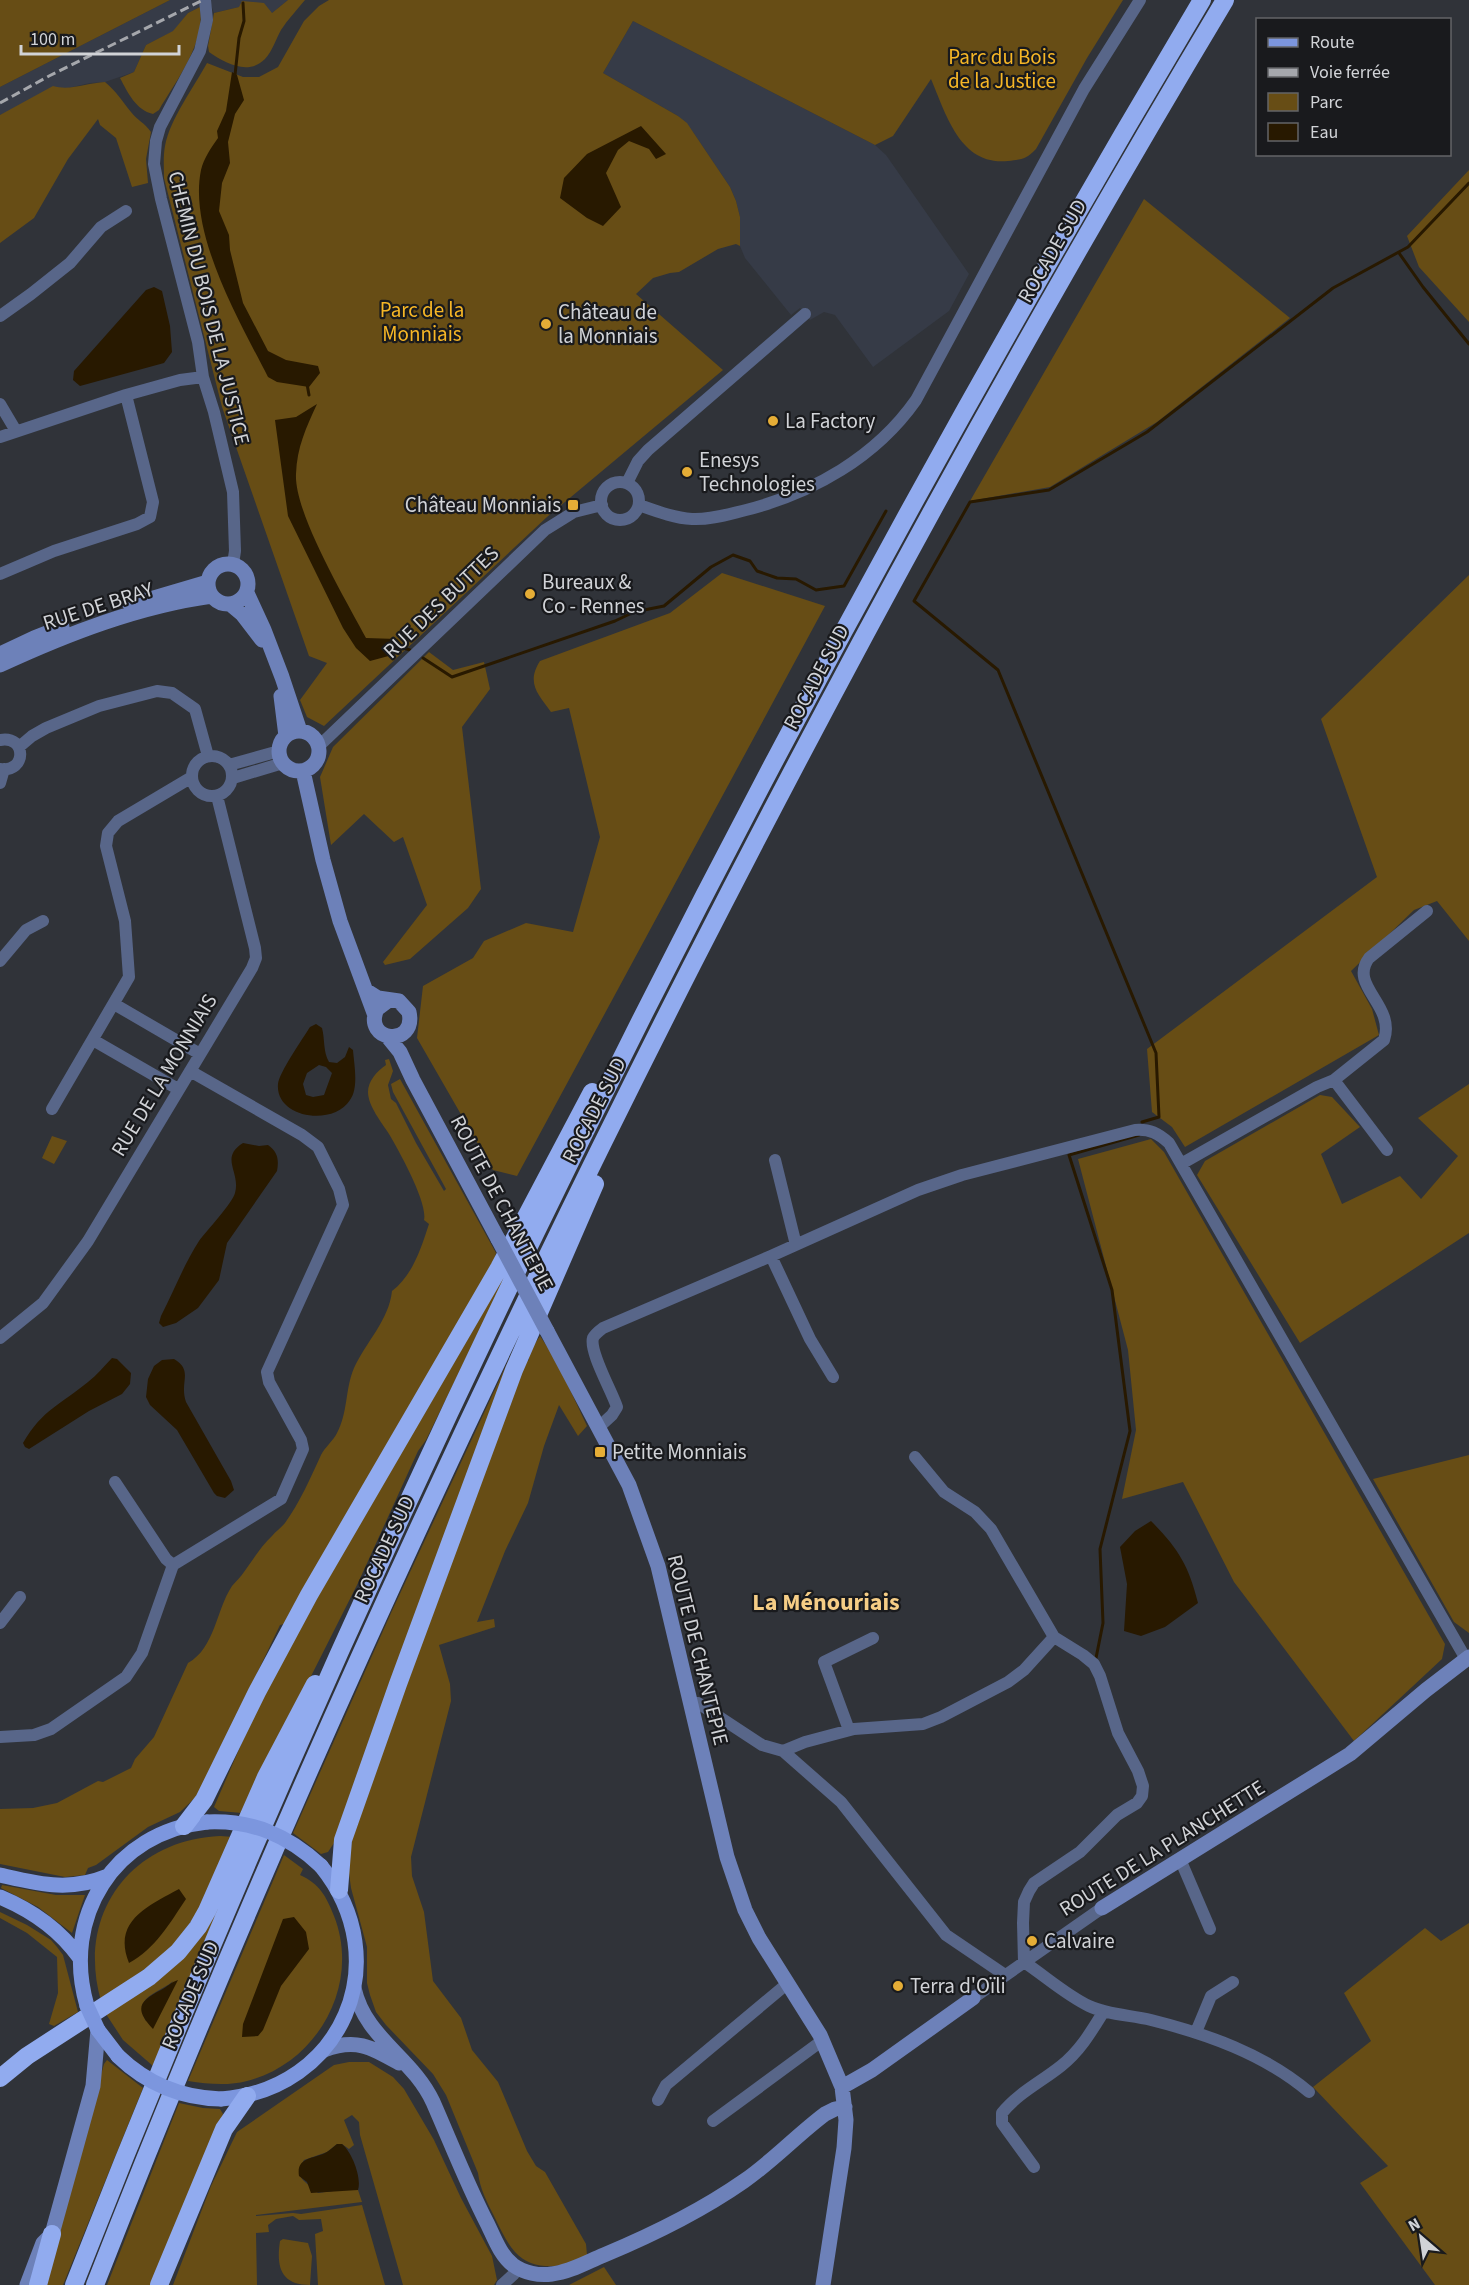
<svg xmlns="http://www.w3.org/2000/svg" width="1469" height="2285" viewBox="0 0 1469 2285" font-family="'Source Sans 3',sans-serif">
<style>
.built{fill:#363b47}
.green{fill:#674d15;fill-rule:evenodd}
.water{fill:#281900;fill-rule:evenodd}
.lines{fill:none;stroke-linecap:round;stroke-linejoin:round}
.stream{stroke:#281900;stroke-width:3}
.street{stroke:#586689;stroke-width:12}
.secondary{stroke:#6d81b9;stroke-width:15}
.primary{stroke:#7c96de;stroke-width:15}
.highway{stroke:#91abef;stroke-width:18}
.rail{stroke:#a5a7ac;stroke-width:3;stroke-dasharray:9 4.5;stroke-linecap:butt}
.secondary-bridge{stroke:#6d81b9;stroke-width:15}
.primary-bridge{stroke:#7c96de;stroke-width:15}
.poi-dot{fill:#e5ad36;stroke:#191a1d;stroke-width:2}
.labels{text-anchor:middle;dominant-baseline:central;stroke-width:4.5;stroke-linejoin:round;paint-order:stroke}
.park-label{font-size:21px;fill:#f6b626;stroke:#191a1d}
.street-label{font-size:21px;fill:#d1d3d7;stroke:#191a1d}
.poi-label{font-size:21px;fill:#d1d3d7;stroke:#191a1d;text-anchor:start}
.quarter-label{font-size:24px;font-weight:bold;fill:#f5cd86;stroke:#191a1d}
</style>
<rect width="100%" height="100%" fill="#303339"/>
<path class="built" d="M 170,0 L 200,0 L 200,7 L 188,13 L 174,31 L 146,45 L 134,72 L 105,82 L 90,83 L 64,89 L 0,115 L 0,87 Z
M 209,0 L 288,0 L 272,13 L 239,7 L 214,13 Z
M 633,21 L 875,145 L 886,155 L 969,274 L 949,311 L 873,367 L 835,315 L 824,312 L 810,320 L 800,308 L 791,315 L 745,258 L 740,246 L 740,217 L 736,201 L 730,187 L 693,132 L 678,116 L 603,73 Z"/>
<path class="green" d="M 0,0 L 170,0 L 0,87 Z
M 288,0 L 305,0 C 297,10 288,19 281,30 C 276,39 272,52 265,59 C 248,76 225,63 209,52 L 208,46 L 214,13 L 239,7 L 242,1 L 264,3 L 272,13 Z
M 329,0 L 1123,0 L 1087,58 L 1036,149 C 1025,160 1023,159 1008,161 C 960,166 946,114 931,79 L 893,136 L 875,145 L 633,21 L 603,73 L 678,116 L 687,123 L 730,187 L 736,201 L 740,217 L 740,246 L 736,244 L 718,249 L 679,272 L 670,273 L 653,278 L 636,294 L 723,370 L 547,517 L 324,726 L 307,717 L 300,700 L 327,663 L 309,656 L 222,407 L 164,178 C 164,167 163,157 165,146 C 170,119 194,87 207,63 L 243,77 L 259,77 L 278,67 L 304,21 L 319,6 Z
M 200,7 C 206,43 176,81 159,110 L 153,114 C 136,110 128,93 120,78 L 134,72 L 146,45 L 173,31 L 188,13 Z
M 105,82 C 116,91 122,101 131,112 C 137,120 145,123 151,132 L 146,159 L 148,183 L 132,187 L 116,138 L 100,125 L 98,119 L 68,159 L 34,218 L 0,243 L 0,115 L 53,86 C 70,91 87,83 105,82 Z
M 1469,170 L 1469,322 L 1419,267 L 1407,236 Z
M 1144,199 L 1290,318 L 1157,422 L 1050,487 L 970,501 Z
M 722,573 L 825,606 L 517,1176 L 493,1170 L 417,1038 L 423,986 L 473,958 L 484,941 L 526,923 L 573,932 L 600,837 L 569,708 L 551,712 C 538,694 526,683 540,661 L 670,613 Z
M 1469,575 L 1469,941 L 1437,901 L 1414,910 L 1351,971 L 1372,1009 L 1379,1035 L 1185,1147 L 1172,1127 L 1152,1112 L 1147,1049 L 1377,877 L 1321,719 Z
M 429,652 L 453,670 L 484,662 L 490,689 L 462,727 L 481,889 L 468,908 L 410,959 L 385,965 L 383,962 L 427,905 L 403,837 L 394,842 L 364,814 L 331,845 L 320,777 L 333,747 Z
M 389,1059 L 393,1071 L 388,1085 L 391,1099 L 396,1103 L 416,1143 L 444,1191 L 446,1189 L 393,1092 L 391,1084 L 400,1079 L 496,1253 L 493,1264 L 284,1624 L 280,1625 L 200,1793 L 180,1812 L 148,1827 L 96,1865 L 88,1868 L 85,1875 L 65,1877 L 0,1864 L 0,1809 L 33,1808 L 57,1803 L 98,1781 L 103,1782 L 131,1768 L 135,1759 L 154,1737 L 188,1663 C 215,1648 216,1610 232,1586 C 236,1581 241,1577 244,1572 C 253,1560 261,1546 272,1536 C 276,1531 281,1528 285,1523 C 300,1502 310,1479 321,1455 C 325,1447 333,1441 337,1433 C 348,1413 345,1389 354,1368 C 366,1342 389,1320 392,1291 C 413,1275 421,1248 429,1224 L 424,1220 C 428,1203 399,1151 389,1134 C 382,1123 368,1106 368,1092 C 368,1081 377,1071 386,1065 L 385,1060 Z
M 1469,1084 L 1469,1233 L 1300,1343 L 1197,1175 L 1205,1161 L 1320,1095 L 1332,1097 L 1360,1127 L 1321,1154 L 1342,1204 L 1400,1176 L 1421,1199 L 1458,1156 L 1418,1118 Z
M 52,1136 L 67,1141 L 54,1164 L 42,1158 Z
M 1151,1139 L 1164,1152 L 1445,1644 L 1442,1659 L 1354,1741 L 1234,1582 L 1183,1482 L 1122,1499 L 1136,1430 L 1128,1350 L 1078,1159 Z
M 504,1269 L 507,1274 L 426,1440 L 418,1451 L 358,1583 L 242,1813 L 219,1811 L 214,1807 L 247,1731 L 290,1644 Z
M 529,1316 L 336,1840 L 328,1852 L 321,1854 L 293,1833 L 391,1613 Z
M 540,1336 L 556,1360 L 587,1426 L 578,1436 L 559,1405 L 544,1446 L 528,1503 L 505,1551 L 477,1622 L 494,1619 L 495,1627 L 439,1645 L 450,1684 L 451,1701 L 411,1857 L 412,1876 L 424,1912 L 433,1981 L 461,2018 L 472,2050 L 498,2082 L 527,2151 L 536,2166 L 545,2172 L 586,2244 L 587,2255 C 566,2269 533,2272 515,2252 C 506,2242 500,2228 494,2216 C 487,2202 480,2189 478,2173 L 446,2095 L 433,2074 L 386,2025 L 376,2012 L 370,1995 L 367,1983 L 367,1947 L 351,1888 L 348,1866 L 354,1827 L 525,1362 L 529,1360 L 528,1354 Z
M 1469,1455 L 1469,1633 L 1454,1622 L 1373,1479 Z
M 220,1836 L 234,1837 L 197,1914 L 166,1954 L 101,2001 C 76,1914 131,1840 220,1836 Z
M 284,1855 L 303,1869 L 300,1875 C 320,1884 326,1896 334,1916 C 361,1984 318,2063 247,2081 C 228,2086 208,2084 188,2081 Z
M 230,1869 L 235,1871 L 153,2066 L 123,2040 L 104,2011 L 152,1980 ZM 173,1981 L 146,2021 C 132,1997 158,1994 173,1981 Z
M 2,1885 L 56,1895 L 85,1895 L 72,1933 L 38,1907 L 1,1888 Z
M 0,1912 L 27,1925 L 51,1940 L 57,1947 L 63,1955 L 78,2012 L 54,2026 L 49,2024 L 58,1993 L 57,1957 L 27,1933 L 0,1918 Z
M 1469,1923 L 1469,2285 L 1435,2285 L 1360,2183 L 1388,2166 L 1313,2087 L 1371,2041 L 1344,1993 L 1425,1928 L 1441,1941 Z
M 107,2060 L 143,2088 L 63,2285 L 43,2285 L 104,2064 Z
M 349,2062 L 369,2062 L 393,2077 L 404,2089 L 434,2140 L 461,2198 L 492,2256 L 497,2280 L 494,2285 L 403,2285 L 360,2135 L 359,2122 L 352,2115 L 344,2120 L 354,2145 L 349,2149 L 342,2144 L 337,2144 L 327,2152 L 304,2160 C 292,2178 306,2181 318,2193 L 348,2189 L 358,2190 L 362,2202 L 256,2215 L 256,2216 L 293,2213 L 301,2214 L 362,2205 L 385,2285 L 318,2285 L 315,2234 L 323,2231 L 321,2219 L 299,2220 L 293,2216 L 276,2219 L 268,2225 L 269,2232 L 256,2233 L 257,2285 L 173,2285 L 211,2186 L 237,2132 L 334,2065 Z
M 179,2103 L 203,2108 L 220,2109 L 223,2114 L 152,2285 L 107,2285 Z
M 283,2239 L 308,2243 L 312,2256 L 310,2285 C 281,2285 276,2267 280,2241 Z
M 604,2267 L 616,2285 L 569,2285 Z"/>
<path class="water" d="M 232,72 L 237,75 L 244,100 L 235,114 L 228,142 L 230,163 L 222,183 L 219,211 L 229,235 L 230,250 L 243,303 L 268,351 L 286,360 L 318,366 L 320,373 L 309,387 L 277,382 L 268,377 C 240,322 188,234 201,170 C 204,158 211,148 218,138 L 217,131 L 226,111 Z
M 641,126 L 666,154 L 656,159 L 649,149 L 629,141 L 618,150 L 606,173 L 621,207 L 603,226 L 587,218 L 560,198 L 564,178 L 587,154 Z
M 154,287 L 162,291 L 170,326 L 172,352 L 164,363 L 80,386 L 73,380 L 74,371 L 146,290 Z
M 317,404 C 306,428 297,447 296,474 C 294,513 346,600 366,638 L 397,639 L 404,647 L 396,654 L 370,661 L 356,648 L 343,628 L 288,516 L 275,420 L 296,417 Z
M 316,1024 L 322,1028 C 325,1039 323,1052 329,1062 L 337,1063 L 345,1057 L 349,1047 L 353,1050 C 354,1064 359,1088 350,1100 C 333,1127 275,1118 278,1084 C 279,1073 303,1038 310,1027 ZM 319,1065 L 326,1067 L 332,1073 L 324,1095 L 313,1097 L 306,1095 L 303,1084 L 307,1073 Z
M 243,1143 L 259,1146 L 268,1145 C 278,1152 279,1160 277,1171 L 227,1243 L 219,1280 L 198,1308 L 176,1323 L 163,1327 L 159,1323 L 161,1316 C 174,1291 184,1264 199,1241 C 207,1230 232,1204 235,1193 C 241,1172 219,1158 243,1143 Z
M 112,1358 L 117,1359 L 131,1373 L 130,1384 L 122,1394 L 89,1411 L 29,1449 L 25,1447 L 23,1443 C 43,1409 60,1405 88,1382 C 97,1375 104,1366 112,1358 Z
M 174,1359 C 194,1371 179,1382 186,1402 L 231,1481 L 234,1490 L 225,1498 L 217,1496 L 214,1493 L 177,1430 L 150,1405 L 146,1397 L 148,1379 L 154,1366 L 162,1360 Z
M 1151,1521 C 1178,1548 1189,1566 1198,1603 L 1165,1627 L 1141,1636 L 1124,1631 L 1127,1584 L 1120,1547 L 1135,1531 Z
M 179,1889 L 186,1899 C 170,1923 155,1949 129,1963 C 112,1921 148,1906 179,1889 Z
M 294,1917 L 306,1932 L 309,1949 L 281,1986 L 263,2030 L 258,2036 L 242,2037 L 243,2024 L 283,1919 Z
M 178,1980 L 153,2029 C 134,2009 139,2001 161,1990 C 167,1987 171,1982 178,1980 Z
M 337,2144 L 342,2144 C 352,2152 362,2178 358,2190 L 311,2193 L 307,2182 L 299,2176 C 296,2157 313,2159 325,2153 C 329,2151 333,2147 337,2144 Z"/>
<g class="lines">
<path class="stream" d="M 235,75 L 239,38 L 244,21 L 243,3
M 1399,253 L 1423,287 L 1469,344
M 307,384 L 309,395
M 400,647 L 410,650
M 423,658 L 452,677 L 615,621 L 634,612 L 664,606 L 711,567 L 733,555 L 750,561 L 757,571 L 777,578 L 796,579 L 816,590 L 844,586 L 886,511
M 1142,1122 L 1159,1117 L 1156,1053 L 998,670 L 914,601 L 970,502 L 1049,490 L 1147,432 L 1333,288 L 1408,247 L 1469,183
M 1096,1658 L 1103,1623 L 1100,1549 L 1130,1431 L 1112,1290 L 1069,1155 L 1139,1135"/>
<path class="street" d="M 205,0 L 207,20 L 200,51 L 160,127 L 156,141 L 154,164 L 161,199 L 198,342 L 203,377 L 214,412 L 233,492 L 235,551 L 233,564
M 0,316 L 31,294 L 70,263 L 101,227 L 126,211
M 0,404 L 16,431
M 0,437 L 126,395 L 180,380 L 203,377
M601 501a19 19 0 1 1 38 0a19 19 0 1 1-38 0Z
M 627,483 L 638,461 L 648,450 L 805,314
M 639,505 C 656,511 674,518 692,519 C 710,520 729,514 746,510 C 813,493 876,457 916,400 L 1084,89 L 1140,0
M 0,574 L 54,551 L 137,524 L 150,517 L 153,502 L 126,395
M 0,740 C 27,735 27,773 0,769
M 319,746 L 545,530 L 574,512 L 602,505
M 19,747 L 32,736 L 46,728 L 99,706 L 157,691 L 172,693 L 195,709 L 208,756
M192 776a20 20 0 1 1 40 0a20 20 0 1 1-40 0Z
M 229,765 L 279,751
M 233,778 L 283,763
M 0,783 L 4,769
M 0,961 L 26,930 L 43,921
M 114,1004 L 200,1054
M 93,1040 L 178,1089
M 1334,1080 L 1384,1040 C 1396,1005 1348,986 1369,958 L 1427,911
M 52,1109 L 129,977 L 125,921 L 106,846 L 108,833 L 118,821 L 192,777
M 775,1160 L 796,1245
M 1181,1164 L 1317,1087 L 1334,1080 L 1387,1150
M 771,1256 L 918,1190 L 962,1175 L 1135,1130 C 1150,1129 1158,1133 1169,1143 L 1466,1659
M 0,1338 L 43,1303 L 88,1241 L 252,968 L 256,958 L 255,948 L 217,796
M 599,1427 L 612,1415 L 617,1407 C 612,1391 589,1352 593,1338 C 595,1334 599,1331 603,1328 L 771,1256 L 810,1339 L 833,1377
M 915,1457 L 944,1492 L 975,1512 L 991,1529 L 1054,1637 L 1083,1655 L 1094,1664 L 1100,1676 L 1118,1733 L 1138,1771 L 1143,1786 L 1142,1796 L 1137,1803 L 1117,1815 L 1080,1852 L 1034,1883 L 1029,1891 L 1024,1902 L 1023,1923 L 1024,1962
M 173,1565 L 281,1499 L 303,1449 L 301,1440 L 269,1382 L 267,1372 L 343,1205 L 339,1189 L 318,1147 L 302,1135 L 190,1071
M 0,1623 L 20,1597
M 691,1704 L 698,1703 L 762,1745 L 783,1751 L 805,1742 L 854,1729 L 923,1724 L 941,1717 L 1008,1682 L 1024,1670 L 1054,1637
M 849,1730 L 824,1662 L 873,1638
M 0,1737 L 34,1735 L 51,1729 L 126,1677 L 142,1653 L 173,1565 L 166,1559 L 115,1482
M 783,1751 L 841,1802 L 946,1935 L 1005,1975
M 1180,1859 L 1210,1929
M 1024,1962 C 1045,1976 1066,1995 1089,2006 C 1108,2015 1131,2015 1151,2020 C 1207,2034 1264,2054 1309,2092
M 973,1998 L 1102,1908
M 1196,2032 L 1211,1996 L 1233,1982
M 658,2100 L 666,2085 L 788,1983
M 713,2121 L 823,2040
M 1034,2167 L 1002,2123 L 1002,2113 C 1018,2093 1041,2082 1061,2066 C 1080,2051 1091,2032 1104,2011
M 502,2285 L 514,2274 L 517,2267"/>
<path class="secondary" d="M208 584a20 20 0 1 1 40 0a20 20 0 1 1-40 0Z
M 247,593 L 264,630 L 282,677 L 300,731
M 230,604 L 242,614 L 262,640
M 130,605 L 208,582
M 0,654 L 34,638 L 62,627
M 0,665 C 67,634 139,606 212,596
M 281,696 L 286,736
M279 751a20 20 0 1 1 40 0a20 20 0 1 1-40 0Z
M 303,771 L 323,860 L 340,921 L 374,1013
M 367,991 L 378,998 L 399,1001 L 409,1012 C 417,1048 362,1042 377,1009 L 389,1000
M 387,1036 L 400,1052 L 413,1080 L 498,1239
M 547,1331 L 629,1485 L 658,1566 L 727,1857 L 745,1910 L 759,1938 L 820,2035 L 842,2087 L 846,2120 L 844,2148 L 823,2285
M 1102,1908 L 1350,1754 L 1426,1690 L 1469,1657
M 354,1988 C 365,2038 412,2057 433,2102 C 451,2143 467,2184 487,2223 C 494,2237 500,2255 513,2265 C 524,2273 539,2276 552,2274 C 570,2272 587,2262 604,2255 C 652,2235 701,2211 744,2181 C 773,2161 797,2135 825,2114 L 835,2109 L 845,2107
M 324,2050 C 356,2038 371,2047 399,2063
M 842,2087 L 872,2070 L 973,1998
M 27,2285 L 43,2243 L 52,2234 L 72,2162 L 93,2086 L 98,2030"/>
<path class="primary" d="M 0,1875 C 40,1884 69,1892 108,1876
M 0,1897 C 31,1910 59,1929 79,1957
M 87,2006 C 61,1917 114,1832 207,1822
M 98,2030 L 118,2056
M 221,2099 C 342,2090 398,1961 321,1866"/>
<path class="highway" d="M 184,1826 L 204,1800 L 257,1692 L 309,1595 L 499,1268 L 592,1092
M 339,1890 L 343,1840 L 398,1684 L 514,1370 L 595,1184
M 0,2078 L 27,2056 L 149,1977 L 178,1952 L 198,1927 L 207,1911 L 266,1777 L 315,1684
M 38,2285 L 52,2234
M 74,2285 C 384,1493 767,730 1202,0
M 95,2285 C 271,1835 473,1396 692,965 C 859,638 1036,315 1225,0
M 159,2285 L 224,2129 L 247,2096"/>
<path class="rail" d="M 0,103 L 49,76 L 203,0"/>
<path class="secondary-bridge" d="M 498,1239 L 547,1331"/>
<path class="primary-bridge" d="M 207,1822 C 252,1820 288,1835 321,1866
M 87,2006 L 98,2030
M 118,2056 C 147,2084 180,2098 221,2099"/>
</g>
<g class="poi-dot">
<circle cx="546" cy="324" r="6"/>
<circle cx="773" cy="421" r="6"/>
<circle cx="687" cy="472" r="6"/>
<rect x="567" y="499" width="12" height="12" rx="3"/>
<circle cx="530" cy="594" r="6"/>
<rect x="594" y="1446" width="12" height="12" rx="3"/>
<circle cx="1032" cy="1941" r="6"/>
<circle cx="898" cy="1986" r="6"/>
</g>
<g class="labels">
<g class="park-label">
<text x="1002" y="57">Parc du Bois<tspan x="1002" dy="24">de la Justice</tspan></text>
<text x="422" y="310">Parc de la<tspan x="422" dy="24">Monniais</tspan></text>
</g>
<g class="street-label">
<text transform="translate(1052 251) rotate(-60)">ROCADE SUD</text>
<text transform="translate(209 308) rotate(76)">CHEMIN DU BOIS DE LA JUSTICE</text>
<text transform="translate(441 602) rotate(-44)">RUE DES BUTTES</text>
<text transform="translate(98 606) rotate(-18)">RUE DE BRAY</text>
<text transform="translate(816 677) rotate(-62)">ROCADE SUD</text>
<text transform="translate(164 1075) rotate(-59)">RUE DE LA MONNIAIS</text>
<text transform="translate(594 1110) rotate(-63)">ROCADE SUD</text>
<text transform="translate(502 1203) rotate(62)">ROUTE DE CHANTEPIE</text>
<text transform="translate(384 1549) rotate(-65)">ROCADE SUD</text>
<text transform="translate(698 1650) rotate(76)">ROUTE DE CHANTEPIE</text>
<text transform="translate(1162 1848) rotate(-32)">ROUTE DE LA PLANCHETTE</text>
<text transform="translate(190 1995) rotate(-67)">ROCADE SUD</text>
</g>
<g class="poi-label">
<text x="558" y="312">Château de<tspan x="558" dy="24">la Monniais</tspan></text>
<text x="785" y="421">La Factory</text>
<text x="699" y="460">Enesys<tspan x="699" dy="24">Technologies</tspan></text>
<text x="561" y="505" text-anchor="end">Château Monniais</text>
<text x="542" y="582">Bureaux &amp;<tspan x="542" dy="24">Co - Rennes</tspan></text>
<text x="612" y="1452">Petite Monniais</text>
<text x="1044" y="1941">Calvaire</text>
<text x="910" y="1986">Terra d'Oïli</text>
</g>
<g class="quarter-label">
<text x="826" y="1602">La Ménouriais</text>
</g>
</g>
<rect x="1256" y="18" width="195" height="138" fill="#191a1d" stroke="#636467" stroke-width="1.5"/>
<rect x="1268" y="38" width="30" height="9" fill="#7c96de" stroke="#636467" stroke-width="1.5"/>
<text x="1310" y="48" font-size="18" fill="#d1d3d7">Route</text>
<rect x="1268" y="68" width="30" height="9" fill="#a5a7ac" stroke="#636467" stroke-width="1.5"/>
<text x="1310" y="78" font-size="18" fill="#d1d3d7">Voie ferrée</text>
<rect x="1268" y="93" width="30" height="18" fill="#674d15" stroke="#636467" stroke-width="1.5"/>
<text x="1310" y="108" font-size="18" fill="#d1d3d7">Parc</text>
<rect x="1268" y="123" width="30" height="18" fill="#281900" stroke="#636467" stroke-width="1.5"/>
<text x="1310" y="138" font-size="18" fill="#d1d3d7">Eau</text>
<g transform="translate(1421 2237) rotate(331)" stroke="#191a1d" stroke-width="4.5" paint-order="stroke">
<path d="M0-4.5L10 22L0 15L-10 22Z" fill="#d1d3d7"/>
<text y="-9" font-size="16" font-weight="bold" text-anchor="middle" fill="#d1d3d7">N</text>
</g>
<path d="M21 45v9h158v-9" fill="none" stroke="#d1d3d7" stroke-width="3"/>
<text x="30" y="45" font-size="18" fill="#d1d3d7" stroke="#191a1d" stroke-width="4.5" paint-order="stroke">100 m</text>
</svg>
